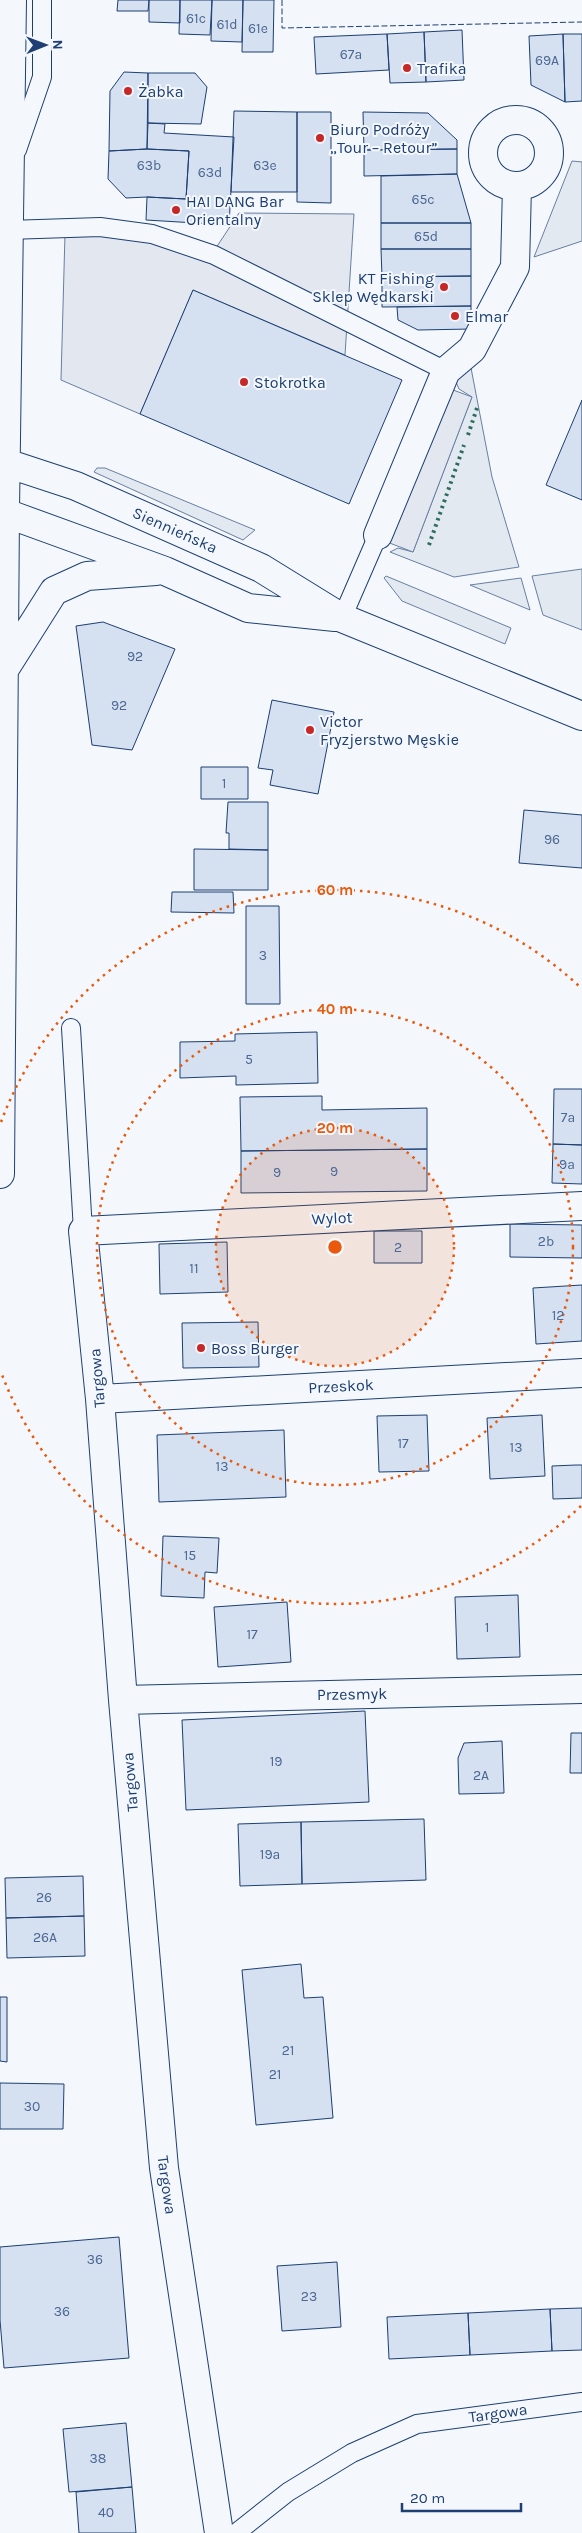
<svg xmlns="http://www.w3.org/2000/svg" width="582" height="2533" viewBox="0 0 582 2533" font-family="Karla,sans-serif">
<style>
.green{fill:#e3e9f0;stroke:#687fa3}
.parking{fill:#e3e8f0;stroke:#687fa3}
.building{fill:#d5e0f0;stroke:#1d3f73}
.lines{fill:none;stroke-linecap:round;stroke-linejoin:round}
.lane-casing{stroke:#1d3f73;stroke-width:20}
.street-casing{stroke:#1d3f73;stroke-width:30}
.secondary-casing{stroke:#1d3f73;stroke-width:30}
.lane{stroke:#f4f7fb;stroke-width:18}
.street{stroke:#f4f7fb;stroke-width:28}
.secondary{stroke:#f4f7fb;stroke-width:28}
.hedge{stroke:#2c6c60;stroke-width:4;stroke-dasharray:2.5 4;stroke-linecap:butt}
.fence{stroke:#1d3f73;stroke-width:1;stroke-dasharray:6 2.5;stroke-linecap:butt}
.ring{fill:none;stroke:#e8590c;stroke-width:2.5;stroke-dasharray:2.5 5}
.poi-dot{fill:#c62828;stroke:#f4f7fb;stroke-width:2}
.labels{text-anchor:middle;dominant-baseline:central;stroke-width:4;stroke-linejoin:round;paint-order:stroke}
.number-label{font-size:14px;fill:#4b6792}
.poi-label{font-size:16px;fill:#1d3f73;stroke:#f4f7fb;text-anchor:start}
.street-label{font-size:16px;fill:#1d3f73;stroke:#f4f7fb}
.centre{fill:#e8590c;stroke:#f4f7fb;stroke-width:2.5}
.ring-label{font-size:15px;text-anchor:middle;font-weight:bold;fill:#e8590c;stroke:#f4f7fb;stroke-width:4;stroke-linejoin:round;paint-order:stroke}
</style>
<rect width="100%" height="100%" fill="#f4f7fb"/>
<path class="green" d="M 572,161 L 582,162 L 582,241 L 534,257 Z
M 467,365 L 471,368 L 492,477 L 519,567 L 454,577 L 390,552 L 398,548 L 413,552 L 472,397 L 459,389 L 456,382 Z
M 97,468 L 105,468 L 255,530 L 243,540 L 94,472 Z
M 582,569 L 582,630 L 543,615 L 532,576 Z
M 386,576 L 511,628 L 505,644 L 402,601 L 384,578 Z
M 521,578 L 530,610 L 470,585 Z"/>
<path class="parking" d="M 239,213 L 354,214 L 345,355 L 193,290 L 140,414 L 61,380 L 65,234 L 102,233 L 152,239 L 208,260 Z
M 445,387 L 472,397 L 413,552 L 387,542 Z"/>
<path class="building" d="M 118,0 L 149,0 L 148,11 L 117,11 Z
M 149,0 L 180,0 L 180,23 L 149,22 Z
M 180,0 L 212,0 L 210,35 L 179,34 Z
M 212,0 L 243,0 L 242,42 L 211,41 Z
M 243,0 L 274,0 L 273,52 L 242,52 Z
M 462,30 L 464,80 L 426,82 L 424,32 Z
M 424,32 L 426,82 L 390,83 L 387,34 Z
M 387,34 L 389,70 L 316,74 L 314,37 Z
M 563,34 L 565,102 L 531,85 L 529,36 Z
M 563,34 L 582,34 L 582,101 L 565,102 Z
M 124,72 L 148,73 L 147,149 L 109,151 L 110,91 Z
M 148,73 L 195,73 L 207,87 L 201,124 L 148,123 Z
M 234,111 L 297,112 L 297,192 L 231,192 Z
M 297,112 L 331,112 L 331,203 L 297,202 Z
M 363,112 L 428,113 L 457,140 L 457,149 L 364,150 Z
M 148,123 L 165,124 L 164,133 L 234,137 L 229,225 L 146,220 L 147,197 L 186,199 L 189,151 L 147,149 Z
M 147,149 L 189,151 L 186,199 L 147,197 L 126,198 L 108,179 L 109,151 Z
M 457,149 L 457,174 L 364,176 L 364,150 Z
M 457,174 L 471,223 L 381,223 L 381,176 Z
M 381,223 L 471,223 L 471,249 L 381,249 Z
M 381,249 L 471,249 L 471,276 L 382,277 Z
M 471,276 L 471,306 L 382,307 L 382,277 Z
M 193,290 L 402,380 L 349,504 L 140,414 Z
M 471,306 L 471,329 L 418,330 L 398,320 L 397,307 Z
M 582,400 L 582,500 L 546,485 Z
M 103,622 L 175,649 L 132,750 L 92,745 L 76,626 Z
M 272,700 L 334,712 L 318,794 L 270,785 L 273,770 L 258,768 Z
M 201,767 L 248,767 L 248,799 L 201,799 Z
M 228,802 L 268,802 L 268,850 L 229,849 L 229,833 L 226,833 Z
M 524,810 L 582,815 L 582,868 L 519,863 Z
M 194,849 L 268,850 L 268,890 L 194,890 Z
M 172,892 L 233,892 L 234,913 L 171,912 Z
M 246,906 L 279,906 L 280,1004 L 246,1004 Z
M 317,1032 L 318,1083 L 236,1085 L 236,1076 L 180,1078 L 180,1042 L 235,1041 L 235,1034 Z
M 554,1089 L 582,1089 L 582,1145 L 553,1144 Z
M 322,1096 L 322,1110 L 427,1108 L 427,1149 L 241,1151 L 240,1097 Z
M 553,1144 L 582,1145 L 582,1184 L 552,1183 Z
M 427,1149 L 427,1191 L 241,1193 L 241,1151 Z
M 510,1224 L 582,1225 L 582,1258 L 510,1257 Z
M 374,1231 L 422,1231 L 422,1263 L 374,1263 Z
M 227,1242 L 228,1292 L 160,1294 L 159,1244 Z
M 582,1285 L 582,1341 L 536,1344 L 533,1288 Z
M 258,1322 L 259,1367 L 183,1368 L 182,1323 Z
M 427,1415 L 429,1471 L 379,1472 L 377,1416 Z
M 542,1415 L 545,1476 L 490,1479 L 487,1418 Z
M 284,1430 L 286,1497 L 159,1502 L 157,1435 Z
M 576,1465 L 582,1465 L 582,1498 L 553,1499 L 552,1466 Z
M 163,1536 L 219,1538 L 217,1573 L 205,1572 L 204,1598 L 161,1596 Z
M 518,1595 L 520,1657 L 457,1659 L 455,1597 Z
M 287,1602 L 291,1662 L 218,1667 L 214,1607 Z
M 365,1711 L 369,1802 L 186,1810 L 182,1720 Z
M 571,1733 L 582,1733 L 582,1773 L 570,1773 Z
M 502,1741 L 504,1793 L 459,1794 L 458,1758 L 464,1743 Z
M 424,1819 L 426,1880 L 302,1884 L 301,1822 Z
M 301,1822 L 302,1884 L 240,1886 L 238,1824 Z
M 83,1876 L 84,1916 L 6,1918 L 5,1878 Z
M 84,1916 L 85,1956 L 7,1958 L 6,1918 Z
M 301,1964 L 304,1998 L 323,1997 L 333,2118 L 256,2125 L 242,1970 Z
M 0,1997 L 7,1997 L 7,2062 L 0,2061 Z
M 0,2083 L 64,2084 L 63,2129 L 0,2129 Z
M 119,2237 L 129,2358 L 4,2368 L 0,2320 L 0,2247 Z
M 337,2262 L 341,2327 L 282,2331 L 277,2266 Z
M 582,2308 L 582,2350 L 552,2351 L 550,2309 Z
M 550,2309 L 552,2351 L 470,2355 L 468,2313 Z
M 468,2313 L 470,2355 L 389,2359 L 387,2317 Z
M 126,2423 L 132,2487 L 69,2492 L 63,2429 Z
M 132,2487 L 136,2533 L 79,2533 L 76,2492 Z"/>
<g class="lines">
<defs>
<path id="lane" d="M 17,150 L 42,77 L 42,0
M 8,230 L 100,227 L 152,234 L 214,255 L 446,371
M 342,618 L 378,535
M 71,1028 L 83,1231
M 236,2533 L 288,2492 L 352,2453 L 417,2424 L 582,2402"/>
<path id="street" d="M483 153a33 33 0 1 1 66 0a33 33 0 1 1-66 0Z
M 378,535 L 446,371 L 472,349 L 515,267 L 517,186
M 100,1399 L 582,1373
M 123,1700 L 582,1689
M 219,2533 L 164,2168 L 123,1700 L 100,1399 L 83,1231 L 582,1206"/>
<path id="secondary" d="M 0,461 L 76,486 L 261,568 L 342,618 L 582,716
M 0,511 L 165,571 L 248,608 L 335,617
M 4,670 L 54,591 L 87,576 L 156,571
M 0,1174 L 5,511 L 12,0"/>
</defs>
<use href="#lane" class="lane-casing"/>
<use href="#street" class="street-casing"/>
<use href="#secondary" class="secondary-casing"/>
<use href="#lane" class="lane"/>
<use href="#street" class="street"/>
<use href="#secondary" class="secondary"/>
<path class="hedge" d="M 468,435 L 477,408
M 429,545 L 464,445"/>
<path class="fence" d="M 282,0 L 282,28 L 582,22"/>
</g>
<circle cx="335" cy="1247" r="119" fill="#e8590c" fill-opacity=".12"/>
<g class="ring">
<circle cx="335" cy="1247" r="119"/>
<circle cx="335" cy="1247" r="238"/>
<path d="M581 1506A357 357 0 0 1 1 1372M1 1122A357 357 0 0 1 581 988"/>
</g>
<g class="poi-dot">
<circle cx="407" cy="68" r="5"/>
<circle cx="128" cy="91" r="5"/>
<circle cx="320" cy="138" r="5"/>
<circle cx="176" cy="210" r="5"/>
<circle cx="444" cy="287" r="5"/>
<circle cx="455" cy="316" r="5"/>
<circle cx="244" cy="382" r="5"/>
<circle cx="310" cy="730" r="5"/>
<circle cx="201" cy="1348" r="5"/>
</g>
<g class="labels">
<g class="number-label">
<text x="196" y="18">61c</text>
<text x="227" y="24">61d</text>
<text x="258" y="28">61e</text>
<text x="351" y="54">67a</text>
<text x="547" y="60">69A</text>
<text x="149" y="165">63b</text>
<text x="265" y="165">63e</text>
<text x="210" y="172">63d</text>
<text x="423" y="199">65c</text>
<text x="426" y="236">65d</text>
<text x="135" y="656">92</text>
<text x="119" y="705">92</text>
<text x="224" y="783">1</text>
<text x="552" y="839">96</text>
<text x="263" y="955">3</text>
<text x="249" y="1059">5</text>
<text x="568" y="1117">7a</text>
<text x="567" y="1164">9a</text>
<text x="334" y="1171">9</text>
<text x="277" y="1172">9</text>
<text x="546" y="1241">2b</text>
<text x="398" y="1247">2</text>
<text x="194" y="1268">11</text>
<text x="558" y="1315">12</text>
<text x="403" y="1443">17</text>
<text x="516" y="1447">13</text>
<text x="222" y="1466">13</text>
<text x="190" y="1555">15</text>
<text x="487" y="1627">1</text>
<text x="252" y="1634">17</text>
<text x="276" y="1761">19</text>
<text x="481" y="1775">2A</text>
<text x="270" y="1854">19a</text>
<text x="44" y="1897">26</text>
<text x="45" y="1937">26A</text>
<text x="288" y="2050">21</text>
<text x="275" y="2074">21</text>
<text x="32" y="2106">30</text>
<text x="95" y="2259">36</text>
<text x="309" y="2296">23</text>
<text x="62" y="2311">36</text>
<text x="98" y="2458">38</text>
<text x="106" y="2512">40</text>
</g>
<g class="poi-label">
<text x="417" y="68">Trafika</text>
<text x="138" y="91">Żabka</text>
<text x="330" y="129">Biuro Podróży<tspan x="330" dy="18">„Tour – Retour”</tspan></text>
<text x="186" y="201">HAI DANG Bar<tspan x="186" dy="18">Orientalny</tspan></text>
<text x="434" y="278" text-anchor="end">KT Fishing<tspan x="434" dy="18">Sklep Wędkarski</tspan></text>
<text x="465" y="316">Elmar</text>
<text x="254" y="382">Stokrotka</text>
<text x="320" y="721">Victor<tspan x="320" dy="18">Fryzjerstwo Męskie</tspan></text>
<text x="211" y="1348">Boss Burger</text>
</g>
<g class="street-label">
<text transform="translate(175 530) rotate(24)">Siennieńska</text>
<text transform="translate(332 1218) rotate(-3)">Wylot</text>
<text transform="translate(97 1378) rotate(-95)">Targowa</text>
<text transform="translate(341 1386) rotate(-3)">Przeskok</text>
<text transform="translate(352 1694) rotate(-1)">Przesmyk</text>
<text transform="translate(130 1782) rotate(-95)">Targowa</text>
<text transform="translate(167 2185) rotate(82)">Targowa</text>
<text transform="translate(498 2413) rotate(-8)">Targowa</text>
</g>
</g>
<circle cx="335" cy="1247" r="8" class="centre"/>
<g class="ring-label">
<text x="335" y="895">60 m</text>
<text x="335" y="1014">40 m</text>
<text x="335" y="1133">20 m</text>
</g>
<g transform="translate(45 45) rotate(89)" stroke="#f4f7fb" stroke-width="4" paint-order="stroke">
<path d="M0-4L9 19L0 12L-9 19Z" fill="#1d3f73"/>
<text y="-8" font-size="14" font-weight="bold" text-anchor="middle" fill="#1d3f73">N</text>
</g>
<path d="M402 2503v8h119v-8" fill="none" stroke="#1d3f73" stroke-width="2.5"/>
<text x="410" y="2503" font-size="15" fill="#1d3f73" stroke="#f4f7fb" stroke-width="4" paint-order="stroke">20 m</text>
</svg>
